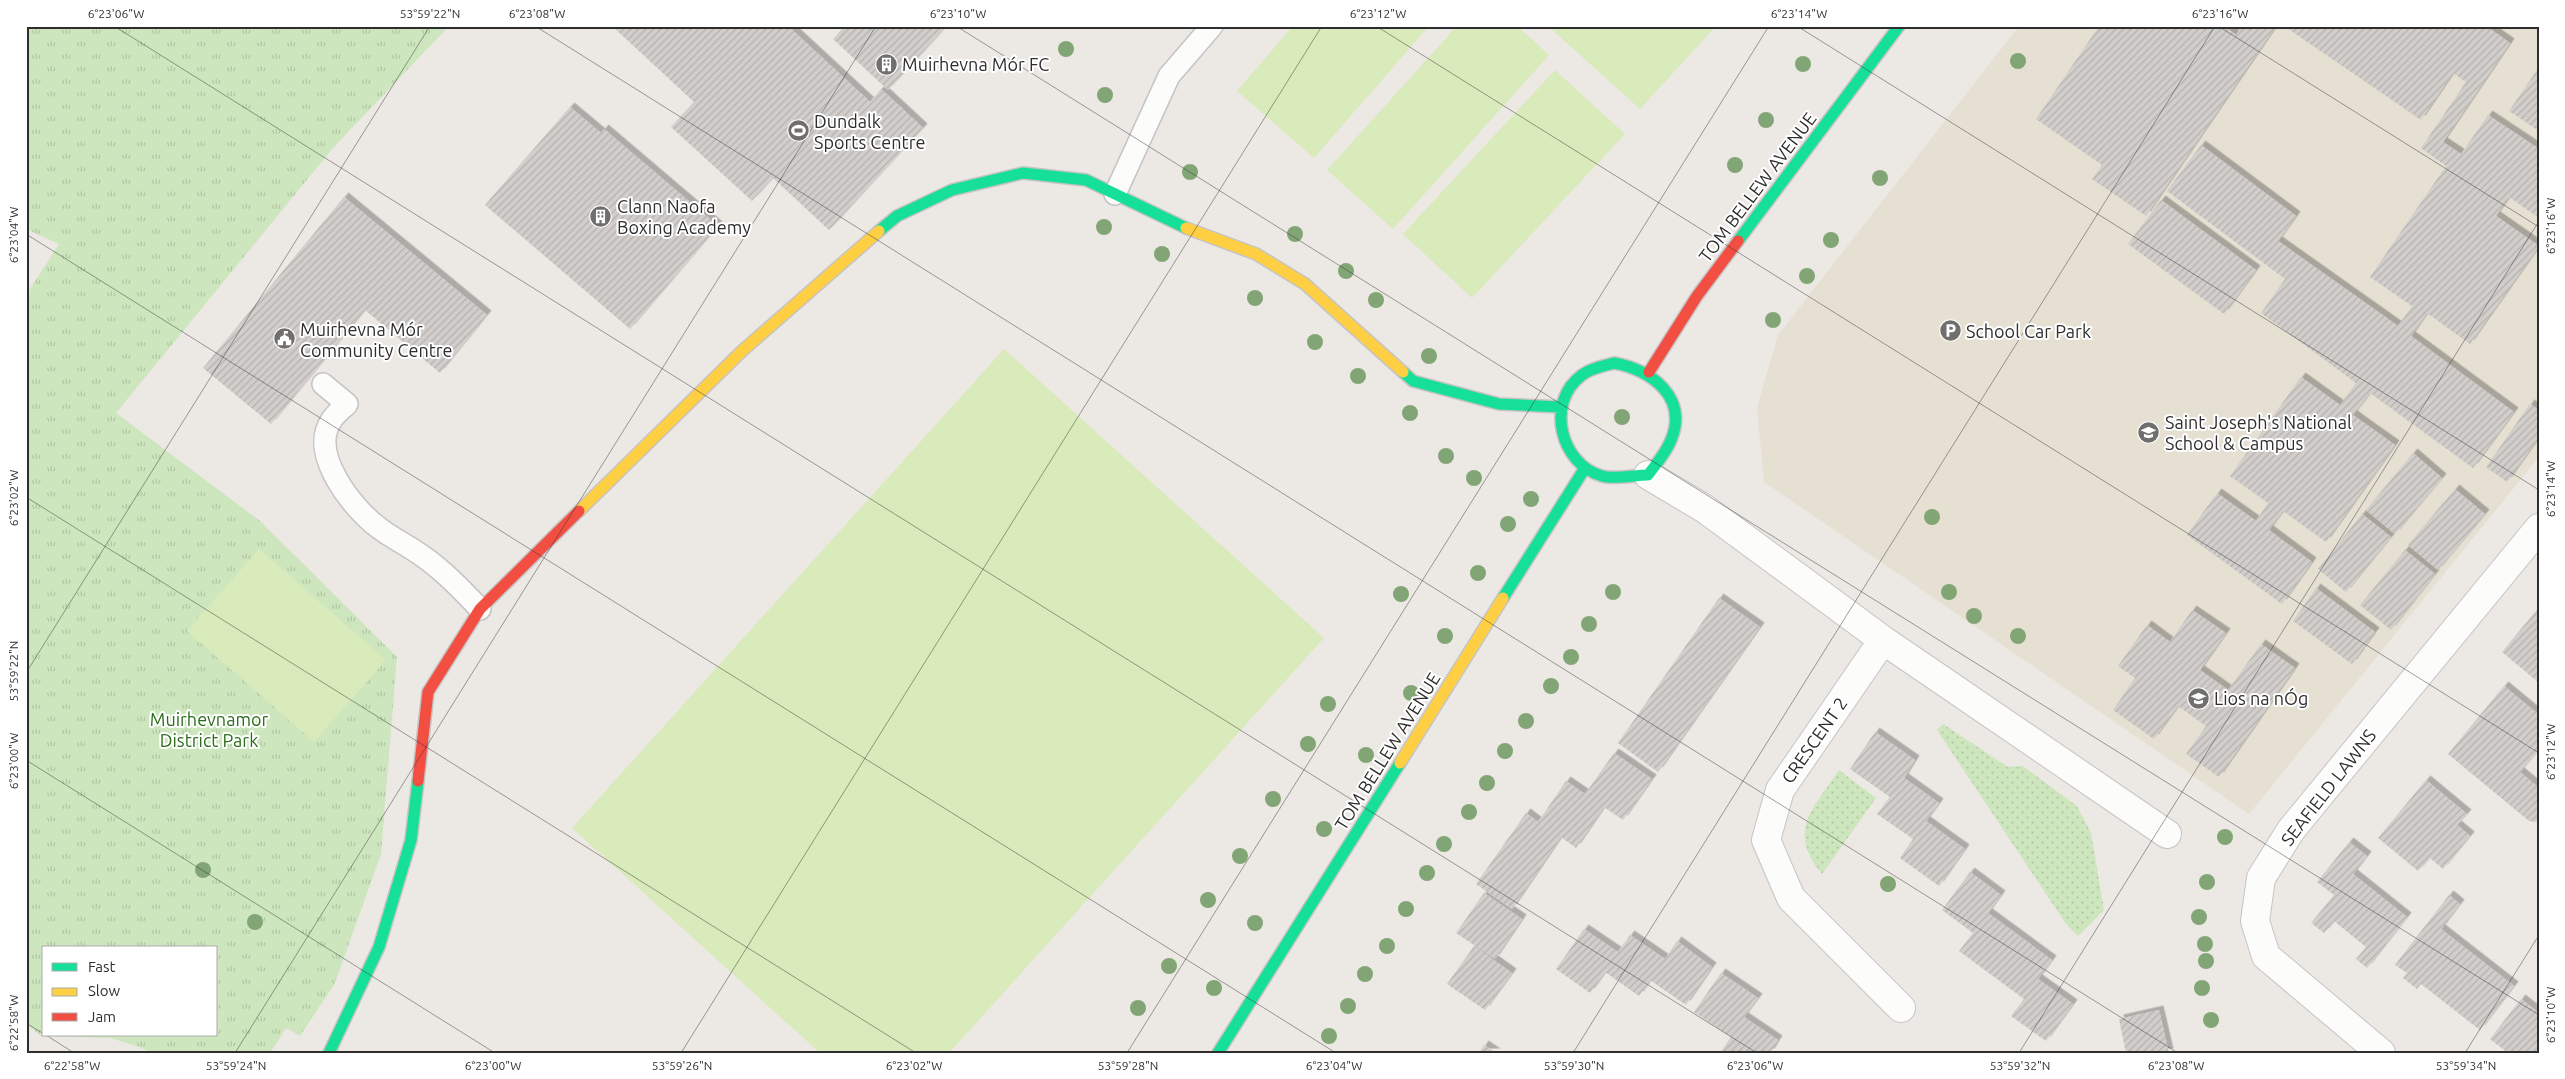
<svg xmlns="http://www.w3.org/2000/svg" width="2565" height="1079" viewBox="0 0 2565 1079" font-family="Ubuntu,sans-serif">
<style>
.education{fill:#e6e0d3}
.grass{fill:url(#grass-dots)}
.park{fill:url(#park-tufts);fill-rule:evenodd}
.pitch{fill:#d9eabb}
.building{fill:url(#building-hatch);filter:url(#shadow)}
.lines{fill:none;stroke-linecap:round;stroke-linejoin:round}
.lane-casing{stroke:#c5c4c5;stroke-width:24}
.street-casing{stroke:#c5c4c5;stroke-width:30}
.fast-casing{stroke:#c5c4c5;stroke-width:14}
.slow-casing{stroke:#c5c4c5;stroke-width:14}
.jam-casing{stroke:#c5c4c5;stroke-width:14}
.lane{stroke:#fcfcfb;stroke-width:21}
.street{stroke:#fcfcfb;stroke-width:28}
.fast{stroke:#16e098;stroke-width:11}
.slow{stroke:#ffcf43;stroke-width:11}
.jam{stroke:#f24e42;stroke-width:11}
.tree{fill:#82a575}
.ticks{fill:none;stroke:#2e2e2e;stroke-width:1;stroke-opacity:0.45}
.labels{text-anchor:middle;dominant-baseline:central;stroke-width:4;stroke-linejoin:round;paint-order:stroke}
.poi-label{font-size:18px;fill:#2e2e2e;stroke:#fff;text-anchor:start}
.street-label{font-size:18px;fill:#2e2e2e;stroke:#fff}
.park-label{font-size:18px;fill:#2c6e1b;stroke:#fff}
.neatline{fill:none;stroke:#2e2e2e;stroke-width:2}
.ticks-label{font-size:12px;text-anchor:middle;fill:#2e2e2e}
</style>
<defs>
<pattern id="grass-dots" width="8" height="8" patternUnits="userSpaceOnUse" patternTransform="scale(1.25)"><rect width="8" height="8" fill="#cee6be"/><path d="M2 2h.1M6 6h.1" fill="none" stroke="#b1c6a4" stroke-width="1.8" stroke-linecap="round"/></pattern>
<pattern id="park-tufts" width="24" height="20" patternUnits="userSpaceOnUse" patternTransform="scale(1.25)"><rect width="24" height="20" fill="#cee6be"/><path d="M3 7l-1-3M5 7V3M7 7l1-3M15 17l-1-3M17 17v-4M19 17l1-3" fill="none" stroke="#b1c6a4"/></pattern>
<pattern id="building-hatch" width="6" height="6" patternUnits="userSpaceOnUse" patternTransform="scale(1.25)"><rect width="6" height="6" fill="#d1cecb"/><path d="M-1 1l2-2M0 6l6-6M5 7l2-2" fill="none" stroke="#b4b1af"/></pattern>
<filter id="shadow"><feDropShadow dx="4.5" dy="-4.5" stdDeviation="0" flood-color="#0004"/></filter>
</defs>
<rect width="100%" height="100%" fill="#ece8e4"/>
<path class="education" d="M 2019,26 L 2539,26 L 2539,457 L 2249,814 L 1764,482 L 1757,408 L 1778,335 Z"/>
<path class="grass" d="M 1943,724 L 2008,767 L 2023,766 L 2077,806 L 2091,833 L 2104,910 L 2078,936 L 2066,924 L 1937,730 Z
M 1839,770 L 1876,798 L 1822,874 C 1786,831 1813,809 1839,770 Z"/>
<path class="park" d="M 26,26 L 449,26 L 333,148 L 116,413 L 260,521 L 397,657 L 381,854 L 335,983 L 300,1036 L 286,1028 L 270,1053 L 150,1053 L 142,1048 L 111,1038 L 42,1036 L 26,1025 L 26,295 L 59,244 L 26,229 ZM 44,948 L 216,948 L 216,1035 L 44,1035 Z"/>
<path class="pitch" d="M 1293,26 L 1429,26 L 1314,158 L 1237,91 Z
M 1457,26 L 1517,26 L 1549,55 L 1393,229 L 1327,170 Z
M 1548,26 L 1716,26 L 1640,109 Z
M 1555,70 L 1625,134 L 1472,298 L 1403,234 Z
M 1004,349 L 1324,638 L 949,1053 L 820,1053 L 572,828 Z
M 259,549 L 386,660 L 314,742 L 187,631 Z"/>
<path class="building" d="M 612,26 L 788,26 L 870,102 L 881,89 L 923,128 L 829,230 L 773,178 L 752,201 L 671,127 L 694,102 Z
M 845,26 L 947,26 L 888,90 L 833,39 Z
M 2099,26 L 2224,26 L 2236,35 L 2242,26 L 2276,26 L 2146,216 L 2092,179 L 2102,165 L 2036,119 Z
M 2284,26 L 2486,26 L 2510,43 L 2443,142 L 2461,154 L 2488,115 L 2539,149 L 2539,218 L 2509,197 L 2496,216 L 2539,246 L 2470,344 L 2427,313 L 2411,336 L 2514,412 L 2473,468 L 2370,393 L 2353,415 L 2395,445 L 2326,542 L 2283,511 L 2269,530 L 2312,562 L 2282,604 L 2187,535 L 2217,493 L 2256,521 L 2268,503 L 2230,476 L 2301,377 L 2340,405 L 2356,383 L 2261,313 L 2285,279 L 2167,191 L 2201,145 L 2296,216 L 2278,241 L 2398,326 L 2412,306 L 2370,277 L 2446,166 L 2421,148 L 2466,82 L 2453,73 L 2421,120 Z
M 2539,67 L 2539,131 L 2509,111 Z
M 570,107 L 601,133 L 604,129 L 718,226 L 630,329 L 485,205 Z
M 344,197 L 487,315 L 440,373 L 365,310 L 271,424 L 203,368 Z
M 2161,200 L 2256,270 L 2224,314 L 2128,244 Z
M 2530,404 L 2539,410 L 2539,437 L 2507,482 L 2486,467 Z
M 2413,453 L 2442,478 L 2395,534 L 2366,510 Z
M 2455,489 L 2485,514 L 2438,570 L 2408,545 Z
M 2362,514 L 2391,537 L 2346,592 L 2318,569 Z
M 2405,550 L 2435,574 L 2391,630 L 2360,605 Z
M 2316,588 L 2375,632 L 2352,664 L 2293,621 Z
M 1719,598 L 1760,627 L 1658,772 L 1618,743 Z
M 2192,610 L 2226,633 L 2200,670 L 2228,690 L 2261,644 L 2295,668 L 2219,777 L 2186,754 L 2206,726 L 2178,706 L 2154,739 L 2113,710 L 2135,678 L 2118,666 L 2147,625 L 2170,642 Z
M 2535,612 L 2539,615 L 2539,683 L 2502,652 Z
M 2504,686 L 2539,715 L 2539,749 L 2520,772 L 2539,788 L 2539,821 L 2535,822 L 2529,821 L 2448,754 Z
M 1875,732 L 1915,760 L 1904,778 L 1939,803 L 1926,821 L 1965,849 L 1939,886 L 1900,858 L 1913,839 L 1877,814 L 1890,797 L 1850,769 Z
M 1614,753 L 1652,779 L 1623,820 L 1604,807 L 1576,848 L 1561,837 L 1512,909 L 1476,884 L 1526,813 L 1538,822 L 1566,781 L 1585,794 Z
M 2426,780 L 2467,814 L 2457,825 L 2470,836 L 2443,869 L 2430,858 L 2418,871 L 2378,838 Z
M 2349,842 L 2367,856 L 2353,874 L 2407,917 L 2367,968 L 2356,959 L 2366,947 L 2334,921 L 2324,933 L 2311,923 L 2334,895 L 2317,882 Z
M 1970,872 L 2001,895 L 1988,913 L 2052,960 L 2038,979 L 2073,1004 L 2046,1041 L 2011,1016 L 2024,999 L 1959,951 L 1973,933 L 1942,910 Z
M 1484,893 L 1522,919 L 1495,959 L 1456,933 Z
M 2449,895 L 2460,904 L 2441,929 L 2514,986 L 2480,1030 L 2421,984 L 2417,989 L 2403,978 L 2407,973 L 2395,965 Z
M 1584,929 L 1618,952 L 1630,935 L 1665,959 L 1677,941 L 1712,967 L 1686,1005 L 1650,980 L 1639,996 L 1605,972 L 1590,993 L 1556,969 Z
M 1474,946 L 1512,973 L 1485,1010 L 1447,984 Z
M 1721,973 L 1758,998 L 1744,1017 L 1778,1040 L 1770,1053 L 1720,1053 L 1731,1037 L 1694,1012 Z
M 2521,999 L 2539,1013 L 2539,1053 L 2508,1053 L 2490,1039 Z
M 2159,1010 L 2169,1053 L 2126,1053 L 2119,1019 Z
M 1484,1045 L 1496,1053 L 1479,1053 Z"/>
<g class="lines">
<defs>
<path id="lane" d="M 1115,194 L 1169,76 L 1212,26
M 323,384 L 347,404 C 342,409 334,415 331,421 C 309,454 353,509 379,528 C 392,538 407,545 421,555 C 443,570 462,590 480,609"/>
<path id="street" d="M 1648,475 L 1705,509 L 1883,640 L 2167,834
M 1883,640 L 1780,790 L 1766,840 L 1791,898 L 1901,1008
M 2381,1053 L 2266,956 L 2255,921 L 2261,878 L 2291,830 L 2539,528"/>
<path id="fast" d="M 879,231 L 897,216 L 952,190 L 1023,173 L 1086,180 L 1186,228
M 1738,241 L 1899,26
M 1614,363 C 1651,370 1689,397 1671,440 C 1666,453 1656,464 1648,475 C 1633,475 1617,480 1602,476 C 1560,464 1545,402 1582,375 C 1591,368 1603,366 1614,363 Z
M 1403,372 L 1413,381 L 1499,404 L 1561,407
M 1503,598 L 1585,468
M 329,1053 L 379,947 L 411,840 L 418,781
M 1218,1053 L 1400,763"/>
<path id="slow" d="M 1186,228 L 1256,254 L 1305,284 L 1403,372
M 579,511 L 742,351 L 879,231
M 1400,763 L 1503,598"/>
<path id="jam" d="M 1649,372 L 1697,296 L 1738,241
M 418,781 L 428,692 L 480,609 L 579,511"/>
</defs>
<use href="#lane" class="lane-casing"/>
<use href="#street" class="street-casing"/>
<use href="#fast" class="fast-casing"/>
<use href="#slow" class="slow-casing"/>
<use href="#jam" class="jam-casing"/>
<use href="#lane" class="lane"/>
<use href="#street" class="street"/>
<use href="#fast" class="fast"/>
<use href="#slow" class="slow"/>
<use href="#jam" class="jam"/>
</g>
<g class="tree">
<circle cx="1066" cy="49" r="8"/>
<circle cx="2018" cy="61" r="8"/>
<circle cx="1803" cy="64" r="8"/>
<circle cx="1105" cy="95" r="8"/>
<circle cx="1766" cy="120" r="8"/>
<circle cx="1735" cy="165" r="8"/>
<circle cx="1190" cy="172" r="8"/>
<circle cx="1880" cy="178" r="8"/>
<circle cx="1104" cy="227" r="8"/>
<circle cx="1295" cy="234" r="8"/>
<circle cx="1831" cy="240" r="8"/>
<circle cx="1162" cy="254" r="8"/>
<circle cx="1346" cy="271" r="8"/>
<circle cx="1807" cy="276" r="8"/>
<circle cx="1255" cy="298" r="8"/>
<circle cx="1376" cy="300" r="8"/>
<circle cx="1773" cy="320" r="8"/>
<circle cx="1315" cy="342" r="8"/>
<circle cx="1429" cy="356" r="8"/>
<circle cx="1358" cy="376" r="8"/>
<circle cx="1410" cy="413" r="8"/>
<circle cx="1622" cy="417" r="8"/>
<circle cx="1446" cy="456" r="8"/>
<circle cx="1474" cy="478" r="8"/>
<circle cx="1531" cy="499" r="8"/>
<circle cx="1932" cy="517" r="8"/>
<circle cx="1508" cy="524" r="8"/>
<circle cx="1478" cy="573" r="8"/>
<circle cx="1613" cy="592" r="8"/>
<circle cx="1949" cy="592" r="8"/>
<circle cx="1401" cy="594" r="8"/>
<circle cx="1974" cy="616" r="8"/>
<circle cx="1589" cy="624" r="8"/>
<circle cx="1445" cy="636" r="8"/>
<circle cx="2018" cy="636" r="8"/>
<circle cx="1571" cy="657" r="8"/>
<circle cx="1551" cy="686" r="8"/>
<circle cx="1411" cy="693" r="8"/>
<circle cx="1328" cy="704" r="8"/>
<circle cx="1526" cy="721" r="8"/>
<circle cx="1308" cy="744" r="8"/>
<circle cx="1505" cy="751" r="8"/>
<circle cx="1366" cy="755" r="8"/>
<circle cx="1487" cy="783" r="8"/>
<circle cx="1273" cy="799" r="8"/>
<circle cx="1469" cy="812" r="8"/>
<circle cx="1324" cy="829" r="8"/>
<circle cx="2225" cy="837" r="8"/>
<circle cx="1444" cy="844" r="8"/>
<circle cx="1240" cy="856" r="8"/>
<circle cx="203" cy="870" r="8"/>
<circle cx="1427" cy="873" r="8"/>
<circle cx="2207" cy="882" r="8"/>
<circle cx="1888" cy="884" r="8"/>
<circle cx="1208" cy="900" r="8"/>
<circle cx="1406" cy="909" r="8"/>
<circle cx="2199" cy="917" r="8"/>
<circle cx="255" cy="922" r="8"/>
<circle cx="1255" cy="923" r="8"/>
<circle cx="2205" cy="944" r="8"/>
<circle cx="1387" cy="946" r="8"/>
<circle cx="2206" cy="961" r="8"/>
<circle cx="1169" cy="966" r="8"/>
<circle cx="1365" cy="974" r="8"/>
<circle cx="1214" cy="988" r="8"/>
<circle cx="2202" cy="988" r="8"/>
<circle cx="1348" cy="1006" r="8"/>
<circle cx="1138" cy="1008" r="8"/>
<circle cx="2211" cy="1020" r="8"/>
<circle cx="1329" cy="1036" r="8"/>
</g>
<path class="ticks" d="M 114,26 L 1757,1053M 535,26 L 2178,1053M 956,26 L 2539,1015M 1376,26 L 2539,753M 1797,26 L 2539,490M 2218,26 L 2539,227M 26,234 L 1336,1053M 26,497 L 916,1053M 26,673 L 430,26M 26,760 L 495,1053M 26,1023 L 44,1034M 46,1035 L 74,1053M 235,1053 L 876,26M 681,1053 L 1322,26M 1127,1053 L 1769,26M 1573,1053 L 2215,26M 2019,1053 L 2539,221M 2465,1053 L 2539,935"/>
<defs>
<symbol id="building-disc" viewBox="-11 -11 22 22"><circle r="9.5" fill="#706f6e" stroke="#fff"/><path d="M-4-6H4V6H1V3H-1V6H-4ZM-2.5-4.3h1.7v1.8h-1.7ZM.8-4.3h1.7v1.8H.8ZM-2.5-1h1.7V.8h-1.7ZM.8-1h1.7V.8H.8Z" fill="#fff"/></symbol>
<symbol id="stadium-disc" viewBox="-11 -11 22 22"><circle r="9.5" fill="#706f6e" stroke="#fff"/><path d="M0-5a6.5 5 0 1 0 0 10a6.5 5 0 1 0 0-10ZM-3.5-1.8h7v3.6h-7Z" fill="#fff"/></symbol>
<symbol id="parking-disc" viewBox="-11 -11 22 22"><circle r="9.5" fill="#706f6e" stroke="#fff"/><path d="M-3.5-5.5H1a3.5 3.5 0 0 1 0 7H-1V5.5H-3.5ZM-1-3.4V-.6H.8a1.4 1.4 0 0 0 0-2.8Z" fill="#fff"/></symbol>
<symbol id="civic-disc" viewBox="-11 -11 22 22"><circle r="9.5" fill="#706f6e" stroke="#fff"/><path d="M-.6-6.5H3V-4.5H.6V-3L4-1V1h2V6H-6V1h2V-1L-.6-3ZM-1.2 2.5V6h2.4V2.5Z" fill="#fff"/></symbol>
<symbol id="school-disc" viewBox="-11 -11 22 22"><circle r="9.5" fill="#706f6e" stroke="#fff"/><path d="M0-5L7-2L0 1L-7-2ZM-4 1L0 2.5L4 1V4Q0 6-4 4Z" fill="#fff"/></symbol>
</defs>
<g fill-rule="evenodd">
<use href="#building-disc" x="874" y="52" width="25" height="25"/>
<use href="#stadium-disc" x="786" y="118" width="25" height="25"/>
<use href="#building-disc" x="588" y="204" width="25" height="25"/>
<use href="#parking-disc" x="1938" y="318" width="25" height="25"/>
<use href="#civic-disc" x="272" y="326" width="25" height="25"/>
<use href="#school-disc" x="2136" y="420" width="25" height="25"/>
<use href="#school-disc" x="2186" y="686" width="25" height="25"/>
</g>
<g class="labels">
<g class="poi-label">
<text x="902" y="64">Muirhevna Mór FC</text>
<text x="814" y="121">Dundalk<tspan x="814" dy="21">Sports Centre</tspan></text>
<text x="617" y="206">Clann Naofa<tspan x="617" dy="21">Boxing Academy</tspan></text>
<text x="300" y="329">Muirhevna Mór<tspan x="300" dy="21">Community Centre</tspan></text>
<text x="1966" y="331">School Car Park</text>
<text x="2165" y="422">Saint Joseph's National<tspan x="2165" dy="21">School &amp; Campus</tspan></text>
<text x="2214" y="698">Lios na nÓg</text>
</g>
<g class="street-label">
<text transform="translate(1757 187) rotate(-53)">TOM BELLEW AVENUE</text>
<text transform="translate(1814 740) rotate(-55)">CRESCENT 2</text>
<text transform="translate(1387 751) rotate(-58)">TOM BELLEW AVENUE</text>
<text transform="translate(2328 787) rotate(-52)">SEAFIELD LAWNS</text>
</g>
<g class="park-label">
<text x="209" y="719">Muirhevnamor<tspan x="209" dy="21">District Park</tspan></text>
</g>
</g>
<rect width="2565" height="1079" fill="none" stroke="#ffffff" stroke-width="55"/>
<rect x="42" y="946" width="175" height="90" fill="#ffffff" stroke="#ababab"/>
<rect x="52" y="963" width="25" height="8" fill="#16e098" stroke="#ababab"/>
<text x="88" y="972" font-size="15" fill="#2e2e2e">Fast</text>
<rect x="52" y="988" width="25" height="8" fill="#ffcf43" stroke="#ababab"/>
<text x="88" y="996" font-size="15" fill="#2e2e2e">Slow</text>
<rect x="52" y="1013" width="25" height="8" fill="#f24e42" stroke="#ababab"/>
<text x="88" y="1022" font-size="15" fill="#2e2e2e">Jam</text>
<rect x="28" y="28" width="2510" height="1024" class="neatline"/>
<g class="ticks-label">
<text x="116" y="18">6°23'06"W</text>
<text x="430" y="18">53°59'22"N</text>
<text x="537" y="18">6°23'08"W</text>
<text x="958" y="18">6°23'10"W</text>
<text x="1378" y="18">6°23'12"W</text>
<text x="1799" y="18">6°23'14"W</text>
<text x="2220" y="18">6°23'16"W</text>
<text transform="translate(2551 226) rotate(-90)" y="4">6°23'16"W</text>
<text transform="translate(14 235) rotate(-90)" y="4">6°23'04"W</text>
<text transform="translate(2551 489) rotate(-90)" y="4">6°23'14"W</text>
<text transform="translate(14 498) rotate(-90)" y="4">6°23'02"W</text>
<text transform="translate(14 671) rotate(-90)" y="4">53°59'22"N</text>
<text transform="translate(2551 752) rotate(-90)" y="4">6°23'12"W</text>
<text transform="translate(14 761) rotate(-90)" y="4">6°23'00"W</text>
<text transform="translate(2551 1015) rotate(-90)" y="4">6°23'10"W</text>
<text transform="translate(14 1023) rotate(-90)" y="4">6°22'58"W</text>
<text x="72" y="1070">6°22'58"W</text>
<text x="236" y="1070">53°59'24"N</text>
<text x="493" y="1070">6°23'00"W</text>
<text x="682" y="1070">53°59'26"N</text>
<text x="914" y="1070">6°23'02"W</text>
<text x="1128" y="1070">53°59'28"N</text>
<text x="1334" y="1070">6°23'04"W</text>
<text x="1574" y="1070">53°59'30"N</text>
<text x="1755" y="1070">6°23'06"W</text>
<text x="2020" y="1070">53°59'32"N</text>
<text x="2176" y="1070">6°23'08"W</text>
<text x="2466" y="1070">53°59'34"N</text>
</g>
</svg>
